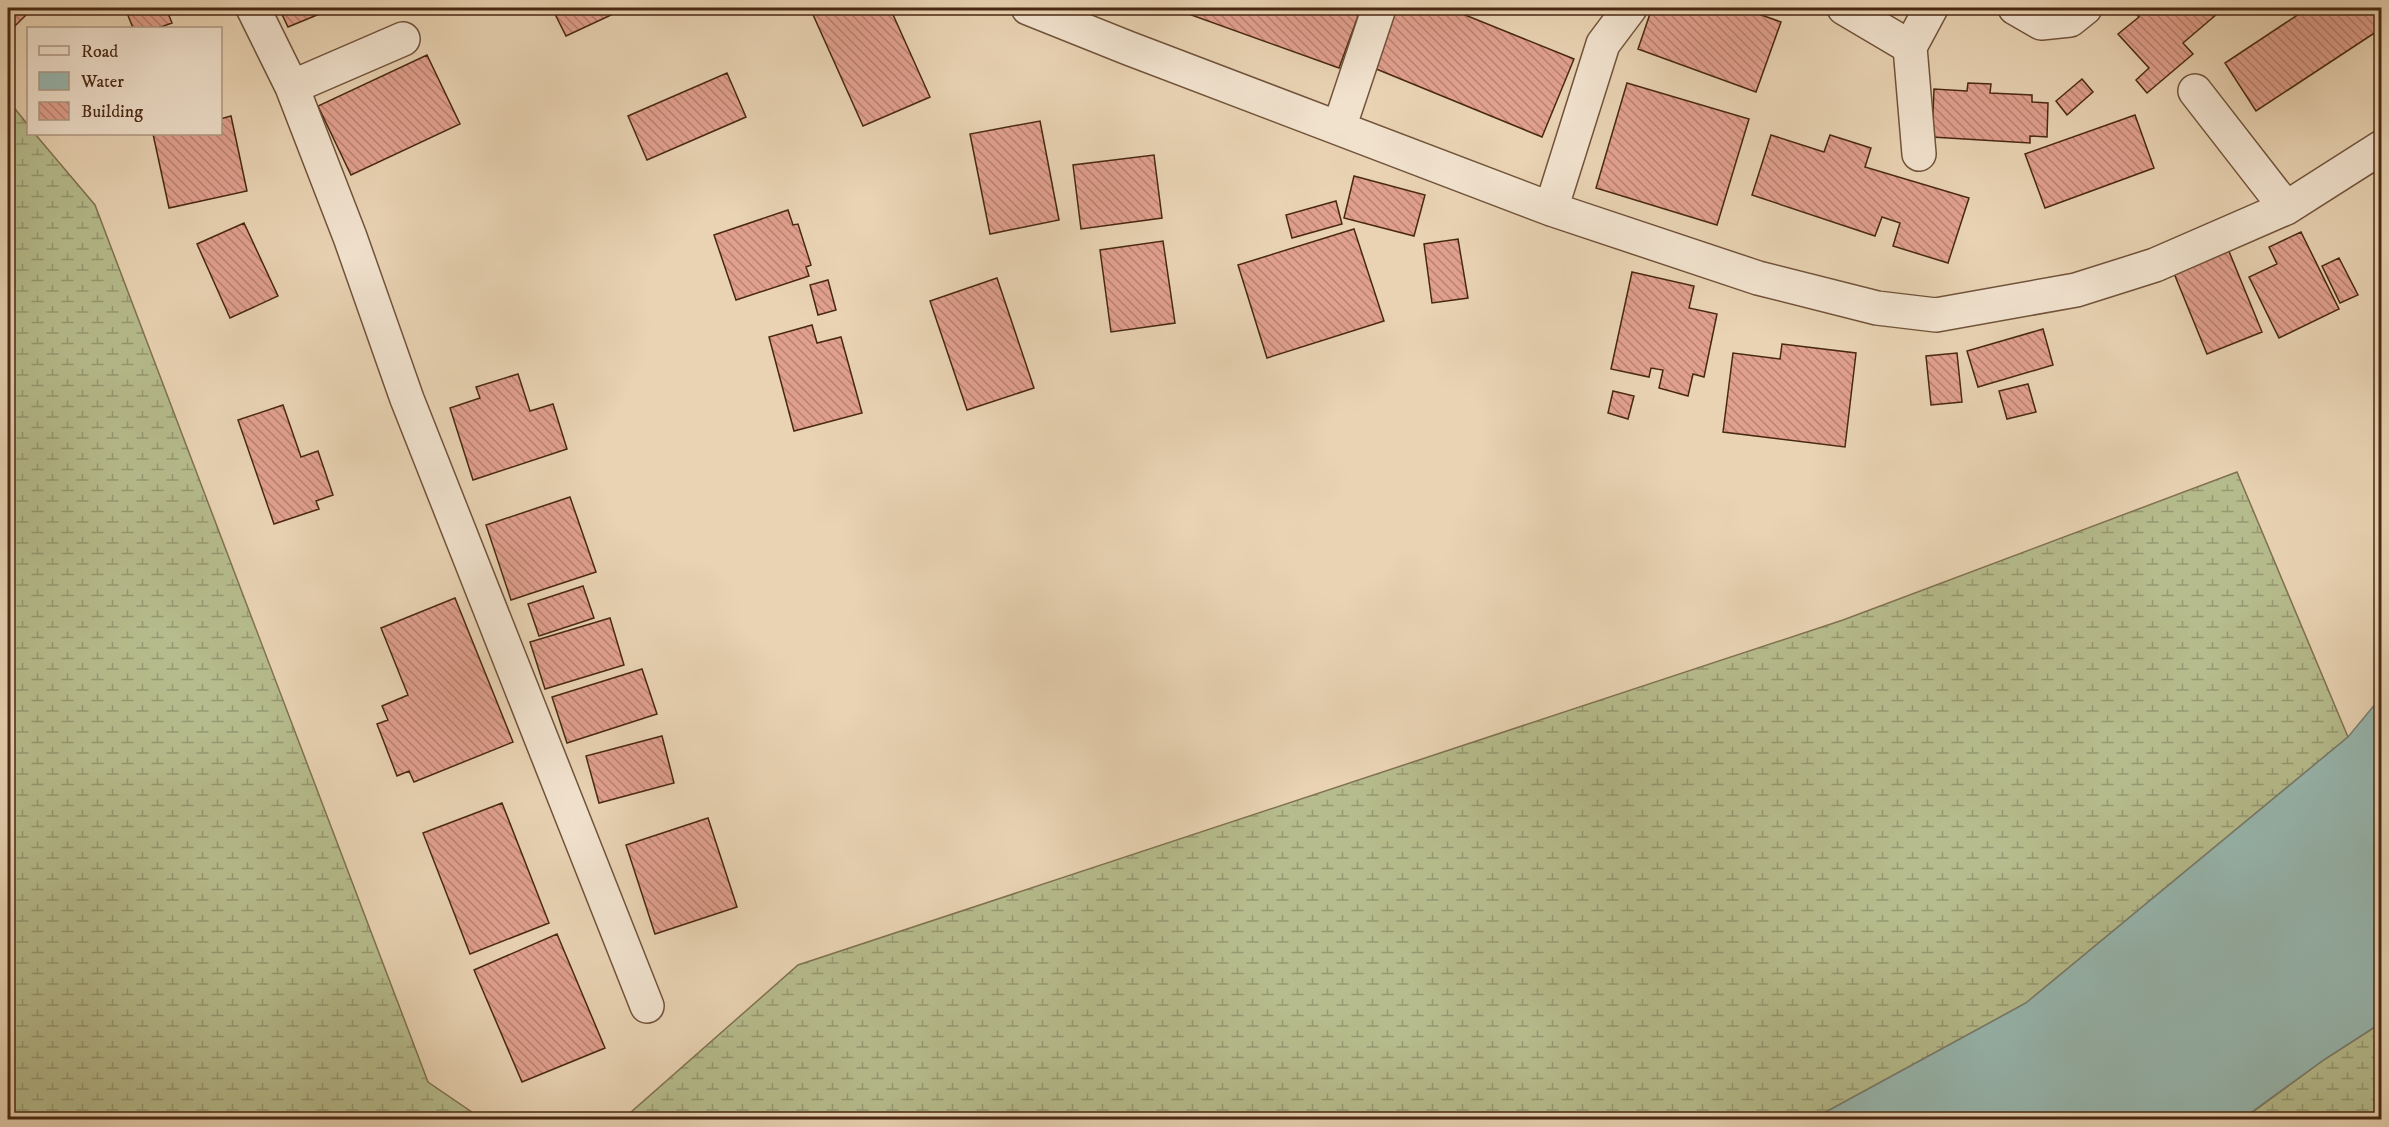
<svg xmlns="http://www.w3.org/2000/svg" width="2389" height="1127" viewBox="0 0 2389 1127" font-family="'IM FELL DW Pica',serif">
<style>
.wetland{fill:url(#wetland-marsh);stroke:#807250;stroke-width:1.5}
.water{fill:#97b7af;stroke:#787e70;stroke-width:1.5}
.building{fill:url(#building-back-hatch);stroke:#492812;stroke-width:1.5}
.lines{fill:none;stroke-linecap:round;stroke-linejoin:round}
.minor-casing{stroke:#71533a;stroke-width:36}
.minor{stroke:#f1e2ce;stroke-width:33}
</style>
<defs>
<pattern id="wetland-marsh" width="20" height="14" patternUnits="userSpaceOnUse" patternTransform="scale(1.5)"><rect width="20" height="14" fill="#b6bc8d"/><path d="M1 5h8M5 5V1M11 12h8M15 12V8" fill="none" stroke="#969972"/></pattern>
<pattern id="building-back-hatch" width="6" height="6" patternUnits="userSpaceOnUse" patternTransform="scale(1.5)"><rect width="6" height="6" fill="#e1a08e"/><path d="M-1 5l2 2M0 0l6 6M5-1l2 2" fill="none" stroke="#b88273"/></pattern>
</defs>
<rect width="100%" height="100%" fill="#e9d3b3"/>
<filter id="stains"><feTurbulence type="fractalNoise" baseFrequency=".00333" numOctaves="4"/><feColorMatrix values="0 0 0 0 .2 0 0 0 0 .09 0 0 0 0 .02 0 0 0 .5 -.17"/></filter>
<radialGradient id="worn" r=".72"><stop offset=".6" stop-color="#630" stop-opacity="0"/><stop offset="1" stop-color="#630" stop-opacity=".3"/></radialGradient>
<path class="wetland" d="M 8,100 L 28,125 L 28,134 L 35,134 L 95,205 L 428,1082 L 482,1119 L 8,1119 Z
M 2237,472 L 2348,737 L 2026,1003 L 1813,1119 L 622,1120 L 798,965 L 1843,620 Z
M 2381,1023 L 2381,1119 L 2242,1120 L 2325,1059 Z"/>
<path class="water" d="M 2381,697 L 2381,1023 L 2325,1059 L 2242,1119 L 1813,1119 L 2026,1003 L 2348,737 Z"/>
<path class="building" d="M 8,8 L 33,8 L 12,29 L 8,24 Z
M 125,8 L 166,8 L 172,23 L 158,28 L 133,28 Z
M 279,8 L 334,8 L 288,27 Z
M 552,8 L 626,8 L 566,36 Z
M 810,8 L 890,8 L 930,97 L 863,126 Z
M 1172,8 L 1361,8 L 1339,68 Z
M 1392,8 L 1448,8 L 1574,59 L 1542,137 L 1369,66 Z
M 1652,8 L 1742,8 L 1781,22 L 1756,92 L 1638,49 Z
M 2131,8 L 2224,8 L 2183,43 L 2193,54 L 2147,93 L 2136,80 L 2149,68 L 2118,34 L 2139,17 Z
M 2308,8 L 2382,8 L 2382,28 L 2256,111 L 2225,63 Z
M 427,55 L 460,124 L 351,175 L 318,106 Z
M 727,73 L 746,117 L 647,160 L 628,116 Z
M 2082,79 L 2093,92 L 2067,115 L 2056,101 Z
M 1627,83 L 1749,119 L 1717,225 L 1596,188 Z
M 1968,83 L 1991,84 L 1990,93 L 2032,95 L 2032,102 L 2048,103 L 2047,137 L 2030,136 L 2030,143 L 1932,137 L 1934,89 L 1967,91 Z
M 2135,115 L 2154,168 L 2045,208 L 2025,154 Z
M 231,116 L 247,191 L 169,208 L 153,134 L 220,134 L 220,119 Z
M 1040,121 L 1059,220 L 990,234 L 970,134 Z
M 1771,135 L 1824,152 L 1830,135 L 1871,148 L 1865,167 L 1969,198 L 1948,263 L 1893,246 L 1900,223 L 1882,217 L 1875,236 L 1752,195 Z
M 1154,155 L 1162,218 L 1081,229 L 1073,165 Z
M 1354,176 L 1425,195 L 1414,236 L 1344,218 Z
M 1336,201 L 1342,224 L 1292,238 L 1286,215 Z
M 788,210 L 793,225 L 798,224 L 811,265 L 806,267 L 809,276 L 736,300 L 714,235 Z
M 244,223 L 278,296 L 230,318 L 197,244 Z
M 1354,229 L 1384,321 L 1267,358 L 1238,265 Z
M 2301,232 L 2339,309 L 2279,338 L 2249,277 L 2277,264 L 2269,247 Z
M 1458,239 L 1468,298 L 1432,303 L 1424,244 Z
M 1163,241 L 1175,323 L 1111,332 L 1100,250 Z
M 2228,249 L 2262,332 L 2207,354 L 2173,271 Z
M 2339,258 L 2358,295 L 2340,303 L 2322,266 Z
M 1632,272 L 1694,286 L 1689,308 L 1717,314 L 1704,377 L 1693,374 L 1688,396 L 1659,388 L 1663,370 L 1651,368 L 1649,377 L 1611,369 Z
M 997,278 L 1034,388 L 967,410 L 930,301 Z
M 828,280 L 836,310 L 818,315 L 810,285 Z
M 812,325 L 817,343 L 841,337 L 862,413 L 794,431 L 769,337 Z
M 2043,329 L 2053,365 L 1978,387 L 1967,351 Z
M 1782,344 L 1856,353 L 1845,447 L 1723,432 L 1733,353 L 1780,359 Z
M 1957,353 L 1962,402 L 1931,405 L 1926,356 Z
M 518,374 L 530,411 L 553,404 L 567,449 L 473,480 L 450,408 L 480,398 L 476,387 Z
M 2028,384 L 2036,412 L 2007,419 L 1999,391 Z
M 1613,391 L 1634,396 L 1628,419 L 1608,413 Z
M 283,405 L 301,457 L 318,451 L 333,495 L 316,501 L 319,509 L 274,524 L 238,420 Z
M 570,497 L 596,572 L 511,600 L 486,525 Z
M 583,586 L 594,618 L 539,636 L 528,604 Z
M 455,598 L 513,742 L 414,782 L 409,771 L 397,776 L 377,724 L 388,720 L 382,706 L 408,695 L 381,628 Z
M 610,618 L 624,665 L 545,689 L 530,642 Z
M 642,669 L 657,714 L 567,743 L 552,697 Z
M 662,736 L 674,783 L 599,803 L 586,756 Z
M 502,803 L 549,923 L 470,954 L 423,833 Z
M 708,818 L 737,907 L 655,934 L 626,845 Z
M 557,934 L 605,1048 L 522,1082 L 474,970 Z"/>
<g class="lines">
<defs>
<path id="minor" d="M 253,8 L 292,87 L 350,237 L 407,399 L 647,1006
M 1028,8 L 1128,48 L 1551,209 L 1758,278 L 1877,308 L 1936,315 L 2076,290 L 2155,265 L 2286,208 L 2382,147
M 1844,8 L 1910,47 L 1919,154
M 2015,8 L 2041,23 L 2070,20 L 2085,8
M 1910,47 L 1931,8
M 292,87 L 403,39
M 2195,91 L 2286,208
M 1339,128 L 1379,8
M 1551,209 L 1603,44 L 1630,8"/>
</defs>
<use href="#minor" class="minor-casing"/>
<use href="#minor" class="minor"/>
</g>
<rect width="2389" height="1127" fill="none" stroke="#e9d3b3" stroke-width="30"/>
<rect x="9" y="9" width="2371" height="1109" fill="none" stroke="#492812" stroke-width="3"/>
<rect x="15" y="15" width="2359" height="1097" fill="none" stroke="#492812" stroke-width="1.5"/>
<rect x="27" y="27" width="195" height="108" fill="#f1e2ce" stroke="#ae9883" stroke-width="1.5"/>
<rect x="39" y="46" width="30" height="9" fill="#f1e2ce" stroke="#ae9883" stroke-width="1.5"/>
<text x="81" y="57" font-size="18" fill="#492812">Road</text>
<rect x="39" y="72" width="30" height="18" fill="#97b7af" stroke="#ae9883" stroke-width="1.5"/>
<text x="81" y="87" font-size="18" fill="#492812">Water</text>
<rect x="39" y="102" width="30" height="18" fill="url(#building-back-hatch)" stroke="#ae9883" stroke-width="1.5"/>
<text x="81" y="117" font-size="18" fill="#492812">Building</text>
<rect width="100%" height="100%" filter="url(#stains)"/>
<rect width="100%" height="100%" fill="url(#worn)"/>
</svg>
